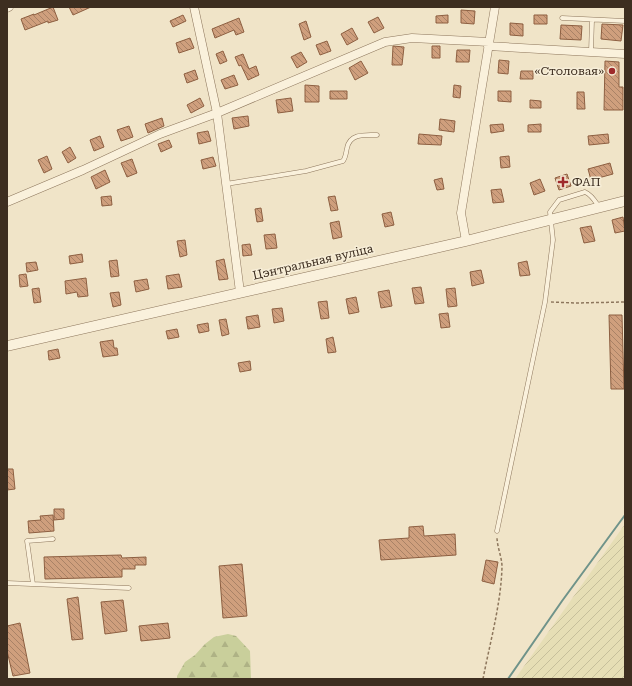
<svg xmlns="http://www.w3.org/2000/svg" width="632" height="686" viewBox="0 0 632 686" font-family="'Roboto Serif',serif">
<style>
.farmland{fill:url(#farmland-furrows)}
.forest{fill:url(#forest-firs)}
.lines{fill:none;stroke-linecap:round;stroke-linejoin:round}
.stream{stroke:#6f938a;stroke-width:2}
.building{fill:url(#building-back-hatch);stroke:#8d5f41}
.service-casing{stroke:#8d765c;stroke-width:5}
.minor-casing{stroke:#8d765c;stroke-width:9}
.tertiary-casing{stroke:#8d765c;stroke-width:11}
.path{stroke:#8d765c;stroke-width:1.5;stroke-dasharray:3 2;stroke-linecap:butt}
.service{stroke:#faf1dc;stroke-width:4}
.minor{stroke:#faf1dc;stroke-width:8}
.tertiary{stroke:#faf1dc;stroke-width:10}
.poi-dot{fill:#9e2a2b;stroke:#f7eed8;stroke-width:1.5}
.labels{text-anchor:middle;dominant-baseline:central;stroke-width:3;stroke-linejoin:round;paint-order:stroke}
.poi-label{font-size:12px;fill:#3d2e20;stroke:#f7eed8;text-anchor:end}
.street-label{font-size:12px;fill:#3d2e20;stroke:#f7eed8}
</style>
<defs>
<pattern id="farmland-furrows" width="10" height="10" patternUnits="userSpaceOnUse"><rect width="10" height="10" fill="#e6deb5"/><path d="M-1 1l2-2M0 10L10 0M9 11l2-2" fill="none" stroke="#c6bf9b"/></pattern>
<pattern id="forest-firs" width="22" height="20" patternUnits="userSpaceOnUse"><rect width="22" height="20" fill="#c9cf9b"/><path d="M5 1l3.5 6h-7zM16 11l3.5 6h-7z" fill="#aeb285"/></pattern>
<pattern id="building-back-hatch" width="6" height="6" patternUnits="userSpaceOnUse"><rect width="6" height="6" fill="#cf9f7d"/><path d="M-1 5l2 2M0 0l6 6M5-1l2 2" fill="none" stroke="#a98266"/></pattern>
</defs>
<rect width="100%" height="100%" fill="#f0e4c8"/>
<path class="farmland" d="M 625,524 L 625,679 L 515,679 Z"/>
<path class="forest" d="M 228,634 L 236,636 L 250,651 L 251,679 L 177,679 L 177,676 L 185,662 L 195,655 L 205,644 L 214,637 Z"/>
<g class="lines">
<path class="stream" d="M 508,679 L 562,601 L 625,515"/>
</g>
<path class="building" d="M 53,7 L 58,20 L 48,23 L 48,21 L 25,30 L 21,19 L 34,14 L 34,15 Z
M 69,7 L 91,7 L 73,15 Z
M 461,10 L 475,11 L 474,24 L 461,23 Z
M 183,15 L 186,21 L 173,27 L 170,21 Z
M 448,15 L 448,23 L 436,23 L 436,16 Z
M 534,15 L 547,15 L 547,24 L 534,24 Z
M 378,17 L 384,28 L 374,33 L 368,22 Z
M 239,18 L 244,32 L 236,35 L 234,30 L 215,38 L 212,29 Z
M 306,21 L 311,37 L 304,40 L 299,24 Z
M 510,23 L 523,24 L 523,36 L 510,35 Z
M 602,24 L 623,25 L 621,41 L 601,39 Z
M 561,25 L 582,26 L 581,40 L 560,39 Z
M 352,28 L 358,39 L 347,45 L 341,34 Z
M 190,38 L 194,48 L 179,53 L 176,43 Z
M 327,41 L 331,51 L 320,55 L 316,45 Z
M 393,46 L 404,47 L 402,65 L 392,65 Z
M 432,46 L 440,46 L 440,58 L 432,58 Z
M 457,50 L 470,50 L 469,62 L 456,62 Z
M 223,51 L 227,61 L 220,64 L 216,54 Z
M 301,52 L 307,62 L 297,68 L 291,57 Z
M 243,54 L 249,69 L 256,66 L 259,75 L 248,80 L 241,65 L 239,66 L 235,57 Z
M 499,60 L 509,61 L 508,74 L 498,73 Z
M 361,61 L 368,73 L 355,80 L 349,68 Z
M 605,61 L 619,62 L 619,87 L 623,87 L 623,110 L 604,110 Z
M 195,70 L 198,79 L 187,83 L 184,74 Z
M 521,71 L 533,71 L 533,79 L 520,79 Z
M 234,75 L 238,85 L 225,89 L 221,80 Z
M 305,85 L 319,86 L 319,102 L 305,102 Z
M 454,85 L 461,86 L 460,98 L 453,97 Z
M 330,91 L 347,91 L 347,99 L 330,99 Z
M 498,91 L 511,91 L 511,102 L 498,101 Z
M 577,92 L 584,92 L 585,109 L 577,109 Z
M 200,98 L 204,106 L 191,113 L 187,105 Z
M 291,98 L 293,111 L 278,113 L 276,100 Z
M 530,100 L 541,101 L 541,108 L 530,108 Z
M 248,116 L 249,126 L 234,129 L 232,118 Z
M 162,118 L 164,126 L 148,133 L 145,124 Z
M 440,119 L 455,121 L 454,132 L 439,130 Z
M 503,124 L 504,131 L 491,133 L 490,125 Z
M 541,124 L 541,132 L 528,132 L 528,125 Z
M 129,126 L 133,137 L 121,141 L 117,130 Z
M 208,131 L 211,141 L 199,144 L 197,133 Z
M 419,134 L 442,136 L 441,145 L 418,144 Z
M 608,134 L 609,143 L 589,145 L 588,136 Z
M 100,136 L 104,147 L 94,151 L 90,140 Z
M 169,140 L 172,147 L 161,152 L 158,144 Z
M 70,147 L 76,158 L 68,163 L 62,152 Z
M 47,156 L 52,169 L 44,173 L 38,160 Z
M 509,156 L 510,167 L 501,168 L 500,157 Z
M 213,157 L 216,166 L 203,169 L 201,160 Z
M 132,159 L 137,173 L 127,177 L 121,163 Z
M 610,163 L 613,174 L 591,180 L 588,169 Z
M 105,170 L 110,182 L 96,189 L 91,177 Z
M 567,174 L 571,186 L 559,190 L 555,178 Z
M 442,178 L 444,189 L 437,190 L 434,180 Z
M 540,179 L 545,191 L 534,195 L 530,183 Z
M 501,189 L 504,202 L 493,203 L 491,190 Z
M 111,196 L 112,205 L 102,206 L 101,197 Z
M 335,196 L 338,210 L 331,211 L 328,197 Z
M 261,208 L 263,221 L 257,222 L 255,209 Z
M 391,212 L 394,225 L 385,227 L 382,214 Z
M 623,217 L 625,231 L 615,233 L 612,220 Z
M 339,221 L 342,237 L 333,239 L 330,223 Z
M 591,226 L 595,241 L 584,243 L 580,228 Z
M 275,234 L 277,248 L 266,249 L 264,235 Z
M 185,240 L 187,255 L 180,257 L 177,241 Z
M 250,244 L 252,255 L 243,256 L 242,245 Z
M 82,254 L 83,262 L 70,264 L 69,256 Z
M 224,259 L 228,279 L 219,280 L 216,261 Z
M 117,260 L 119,276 L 111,277 L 109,261 Z
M 527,261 L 530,275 L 520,276 L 518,263 Z
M 36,262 L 38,270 L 27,272 L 26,263 Z
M 481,270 L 484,283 L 472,286 L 470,272 Z
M 26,274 L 28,286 L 20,287 L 19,275 Z
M 179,274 L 182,287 L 168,289 L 166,276 Z
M 86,278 L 88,296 L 78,297 L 77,292 L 66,294 L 65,281 Z
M 147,279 L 149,289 L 136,292 L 134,281 Z
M 421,287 L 424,303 L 415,304 L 412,288 Z
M 39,288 L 41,302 L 34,303 L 32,289 Z
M 455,288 L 457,306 L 448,307 L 446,289 Z
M 389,290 L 392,306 L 381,308 L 378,292 Z
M 119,292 L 121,305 L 113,307 L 110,293 Z
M 356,297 L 359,312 L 349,314 L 346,299 Z
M 327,301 L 329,318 L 321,319 L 318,302 Z
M 282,308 L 284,321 L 274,323 L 272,309 Z
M 448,313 L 450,327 L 441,328 L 439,314 Z
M 258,315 L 260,327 L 248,329 L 246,317 Z
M 609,315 L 622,315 L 624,389 L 611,389 Z
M 226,319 L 229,334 L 222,336 L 219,320 Z
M 208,323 L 209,331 L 199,333 L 197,325 Z
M 177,329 L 179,337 L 168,339 L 166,331 Z
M 333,337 L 336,352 L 328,353 L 326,339 Z
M 113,340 L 114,348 L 117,348 L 118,355 L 103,357 L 100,342 Z
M 58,349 L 60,358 L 49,360 L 48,351 Z
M 250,361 L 251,370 L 240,372 L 238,363 Z
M 7,469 L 13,469 L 15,489 L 7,490 Z
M 54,509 L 64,509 L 64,519 L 54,520 Z
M 53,515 L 54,531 L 29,533 L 28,521 L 41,520 L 40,516 Z
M 423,526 L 424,536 L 455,534 L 456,555 L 381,560 L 379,540 L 409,538 L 409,527 Z
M 121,555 L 122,558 L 146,557 L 146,565 L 135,565 L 135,569 L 122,569 L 122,577 L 45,579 L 44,557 Z
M 486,560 L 498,562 L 494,584 L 482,581 Z
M 242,564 L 247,616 L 223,618 L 219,566 Z
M 78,597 L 83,639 L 72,640 L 67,599 Z
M 123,600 L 127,631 L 105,634 L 101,602 Z
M 20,623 L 30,673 L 13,676 L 7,651 L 7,626 Z
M 168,623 L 170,638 L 141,641 L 139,626 Z"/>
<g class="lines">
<defs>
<path id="service" d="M 562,18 L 625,21
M 591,52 L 592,20
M 226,184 L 306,171 L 343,161 C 346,157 346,152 347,148 C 350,133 365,135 377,135
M 497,531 L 545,302 L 553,240 L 550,212 L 559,200 L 585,192 C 592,195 595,201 599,207
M 7,583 L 129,588
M 33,584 L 27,541 L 53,539"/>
<path id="minor" d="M 194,7 L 217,113 L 240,292
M 7,8 L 9,7
M 488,46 L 625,54
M 7,202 L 83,170 L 160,134 L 217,113 L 385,42 L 412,38 L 489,42
M 466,241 L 461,213 L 495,7"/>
<path id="tertiary" d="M 7,346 L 466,241 L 625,201"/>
</defs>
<use href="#service" class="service-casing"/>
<use href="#minor" class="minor-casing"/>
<use href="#tertiary" class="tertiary-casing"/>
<path class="path" d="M 551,302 L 575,303 L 625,302
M 483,679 C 490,642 501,604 502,567 C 502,557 497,547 497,537"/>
<use href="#service" class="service"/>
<use href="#minor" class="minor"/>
<use href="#tertiary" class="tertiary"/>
</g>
<g class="poi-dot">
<circle cx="612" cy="71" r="4"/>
<path d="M561 176h4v4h4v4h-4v4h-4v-4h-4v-4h4z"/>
</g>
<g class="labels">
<g class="poi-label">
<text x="604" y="71">«Столовая»</text>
<text x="572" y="182" text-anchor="start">ФАП</text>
</g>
<g class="street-label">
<text transform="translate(313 262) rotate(-13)">Цэнтральная вуліца</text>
</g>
</g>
<rect width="632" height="686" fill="none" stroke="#3d2e20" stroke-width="16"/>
</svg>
